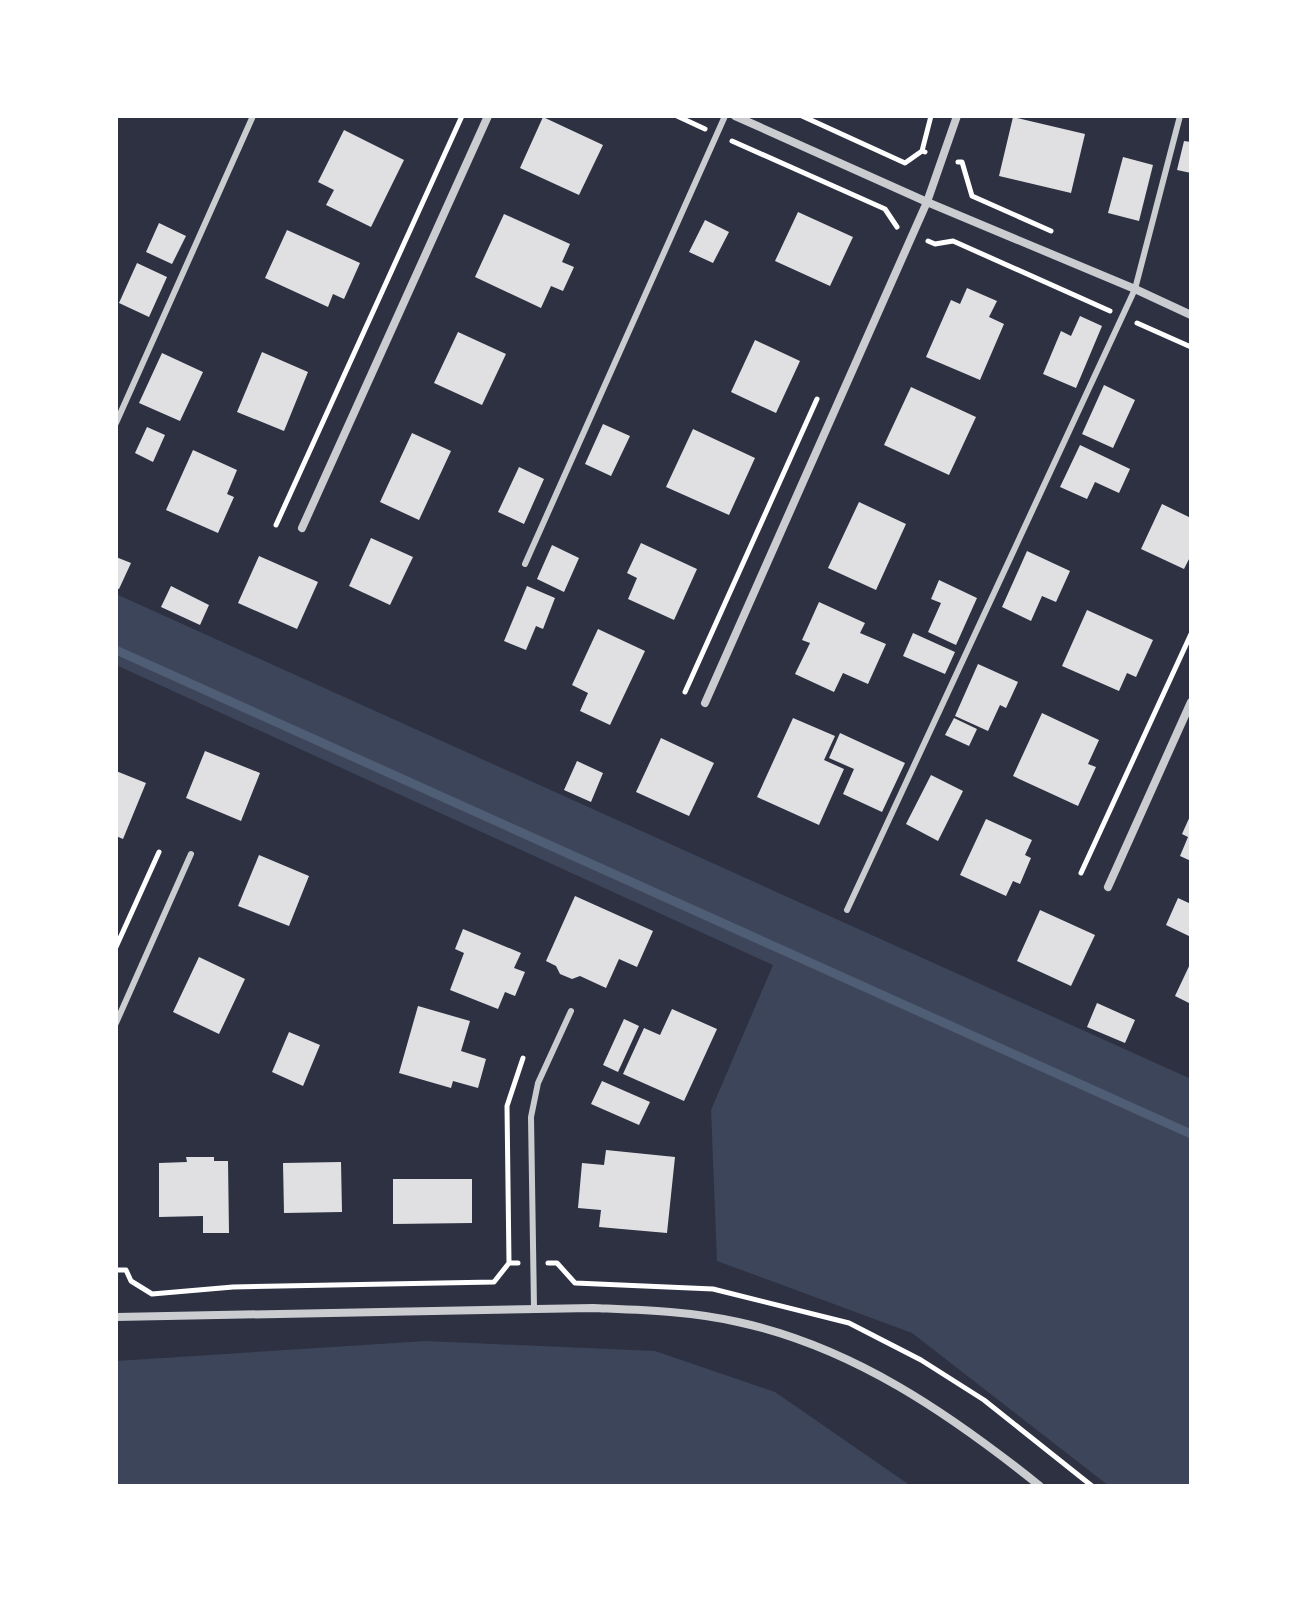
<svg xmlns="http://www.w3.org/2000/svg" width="1307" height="1602" viewBox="0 0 1307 1602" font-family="Mulish,sans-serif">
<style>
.green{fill:#3c4559}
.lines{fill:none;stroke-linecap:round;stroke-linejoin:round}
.stream{stroke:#4f5d75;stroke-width:9}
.building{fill:#e0e0e3}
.path{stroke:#fff;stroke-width:5}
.service{stroke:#caccd0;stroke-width:6}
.minor{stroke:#caccd0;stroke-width:8}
</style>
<rect width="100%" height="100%" fill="#2d3142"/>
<path class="green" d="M 116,594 L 1191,1079 L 1191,1486 L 1109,1486 L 912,1333 L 717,1261 L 711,1110 L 773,965 L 116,665 Z
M 426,1341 L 655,1351 L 775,1392 L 911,1486 L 116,1486 L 116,1361 Z"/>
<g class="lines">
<path class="stream" d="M 116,650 L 1191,1134"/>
</g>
<path class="building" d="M 543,117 L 603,145 L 579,195 L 520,168 Z
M 1013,117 L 1085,134 L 1071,193 L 999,176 Z
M 344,130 L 404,160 L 371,227 L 326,205 L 334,190 L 318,182 Z
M 1184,141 L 1191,142 L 1191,173 L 1177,170 Z
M 1123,157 L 1153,165 L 1139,221 L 1108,213 Z
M 798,212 L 853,237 L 830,286 L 775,261 Z
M 504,214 L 570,244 L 562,262 L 574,267 L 563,291 L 551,286 L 541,308 L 475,277 Z
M 705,220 L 729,232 L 713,263 L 689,252 Z
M 159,223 L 186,236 L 172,264 L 146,252 Z
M 287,230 L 360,263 L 344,299 L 333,294 L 328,307 L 265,278 Z
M 137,263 L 167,277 L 149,317 L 119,303 Z
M 967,288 L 997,301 L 989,317 L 1004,324 L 980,380 L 926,357 L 951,300 L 960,304 Z
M 1080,316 L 1102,326 L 1076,388 L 1043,374 L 1061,331 L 1071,336 Z
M 458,332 L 506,354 L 482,405 L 434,383 Z
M 755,340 L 800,361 L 776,413 L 731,392 Z
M 262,352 L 308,372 L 284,431 L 237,412 Z
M 162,353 L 203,372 L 180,421 L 139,403 Z
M 1104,385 L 1135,400 L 1113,448 L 1082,434 Z
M 911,387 L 976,417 L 949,475 L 884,445 Z
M 603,424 L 630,436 L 611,476 L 585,464 Z
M 147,427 L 165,435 L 153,462 L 135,453 Z
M 693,429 L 755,458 L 729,515 L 666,487 Z
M 412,433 L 451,451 L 419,520 L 380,502 Z
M 1080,445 L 1130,469 L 1119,493 L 1095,482 L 1087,499 L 1060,487 Z
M 193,450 L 237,470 L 227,494 L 234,497 L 218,533 L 166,510 Z
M 519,467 L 544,479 L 524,524 L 498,512 Z
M 859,502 L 906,524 L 876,590 L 828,568 Z
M 1162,504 L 1191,518 L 1191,555 L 1184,569 L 1141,549 Z
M 371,538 L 413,557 L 390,605 L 349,586 Z
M 641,543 L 697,569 L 674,620 L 628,599 L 637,578 L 627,573 Z
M 552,545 L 579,558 L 564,592 L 537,579 Z
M 1027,551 L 1070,571 L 1056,602 L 1042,596 L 1031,621 L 1002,607 Z
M 259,556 L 318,582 L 297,629 L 238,603 Z
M 116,557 L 131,563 L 119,589 L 116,588 Z
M 939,580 L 977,598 L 956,645 L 928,632 L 941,603 L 931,599 Z
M 171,586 L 209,605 L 200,625 L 161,607 Z
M 527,586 L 555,598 L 543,629 L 536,626 L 526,650 L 504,641 Z
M 819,602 L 865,623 L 860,633 L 886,644 L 868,684 L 843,673 L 834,692 L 795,674 L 810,643 L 802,640 Z
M 1087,610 L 1153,640 L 1136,677 L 1127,673 L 1119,691 L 1062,666 Z
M 598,629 L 645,651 L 610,725 L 580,711 L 588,693 L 572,685 Z
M 913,633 L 955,652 L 945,674 L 903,656 Z
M 978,664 L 1018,682 L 1006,708 L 1000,705 L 988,731 L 955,716 Z
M 1042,713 L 1099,740 L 1088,764 L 1096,767 L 1078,806 L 1013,776 Z
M 793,718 L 835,736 L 824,760 L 844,769 L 819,825 L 757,797 Z
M 954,718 L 977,729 L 969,746 L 945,735 Z
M 840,733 L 905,763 L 882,812 L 843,794 L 854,769 L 829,758 Z
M 661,738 L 714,763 L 689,816 L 636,792 Z
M 205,751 L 260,773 L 241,821 L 186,798 Z
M 577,761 L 603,773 L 591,802 L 564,790 Z
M 116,771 L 146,783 L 123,839 L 116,836 Z
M 931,775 L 963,791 L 938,841 L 906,824 Z
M 1191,814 L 1191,861 L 1180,856 L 1188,837 L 1182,834 Z
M 986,819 L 1032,840 L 1025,855 L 1031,858 L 1020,884 L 1013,881 L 1006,896 L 960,875 Z
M 259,855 L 309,876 L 289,926 L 238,906 Z
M 575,896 L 653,931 L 637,967 L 619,959 L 606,988 L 580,976 L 572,979 L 560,974 L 556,966 L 546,961 Z
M 1178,898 L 1191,904 L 1191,937 L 1166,925 Z
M 1040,910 L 1095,935 L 1071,986 L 1017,961 Z
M 463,929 L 521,953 L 514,968 L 525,972 L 515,996 L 505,992 L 498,1009 L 450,990 L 464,953 L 455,949 Z
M 199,957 L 245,979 L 219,1034 L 173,1012 Z
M 1191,962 L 1191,1004 L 1175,996 Z
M 1097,1003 L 1135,1020 L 1125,1043 L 1087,1027 Z
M 418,1006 L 470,1021 L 461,1051 L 486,1059 L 478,1088 L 453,1081 L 451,1088 L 399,1073 Z
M 672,1009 L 717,1029 L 684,1101 L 623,1074 L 644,1028 L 660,1035 Z
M 624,1019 L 639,1026 L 618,1072 L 603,1065 Z
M 289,1032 L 320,1045 L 303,1086 L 272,1072 Z
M 602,1081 L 650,1102 L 639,1125 L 591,1104 Z
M 606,1150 L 675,1157 L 667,1233 L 599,1227 L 601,1210 L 578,1208 L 582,1163 L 604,1165 Z
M 186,1157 L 214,1157 L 214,1161 L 228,1161 L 229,1233 L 203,1233 L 203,1216 L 159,1217 L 159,1163 L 187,1162 Z
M 341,1162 L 342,1212 L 284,1213 L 283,1163 Z
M 393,1179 L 472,1179 L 472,1223 L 393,1224 Z"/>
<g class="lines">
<path class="path" d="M 677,116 L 705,129
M 802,116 L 905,163 L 922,151 L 925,152
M 732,141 L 885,209 L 897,227
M 922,151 L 931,116
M 958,162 L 962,162 L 972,196 L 1051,231
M 928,241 L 935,244 L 953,241 L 1110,311
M 1137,323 L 1191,347
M 276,525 L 462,116
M 685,692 L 817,399
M 1081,873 L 1191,634
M 116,947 L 159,852
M 509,1263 L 507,1106 L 523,1058
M 548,1263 L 557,1263 L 575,1283 L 713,1289 L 849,1323 L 921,1360 L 984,1400 L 1092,1486
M 116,1270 L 126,1270 L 131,1281 L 152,1294 L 233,1287 L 494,1282 L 509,1263 L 518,1263"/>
<path class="service" d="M 116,423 L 253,116
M 525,564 L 725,116
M 847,910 L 1135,289 L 1180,116
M 116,1023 L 191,854
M 534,1308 L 531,1117 L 538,1083 L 571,1011"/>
<path class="minor" d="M 735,116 L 927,202 L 1135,289 L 1191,315
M 302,528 L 488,116
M 705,703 L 927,202 L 957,116
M 1108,887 L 1191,702
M 116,1317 L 593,1308 C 641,1310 691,1311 738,1322 C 853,1347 950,1414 1040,1486"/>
</g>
<rect width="1307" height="1602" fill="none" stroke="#ffffff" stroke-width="236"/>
</svg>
